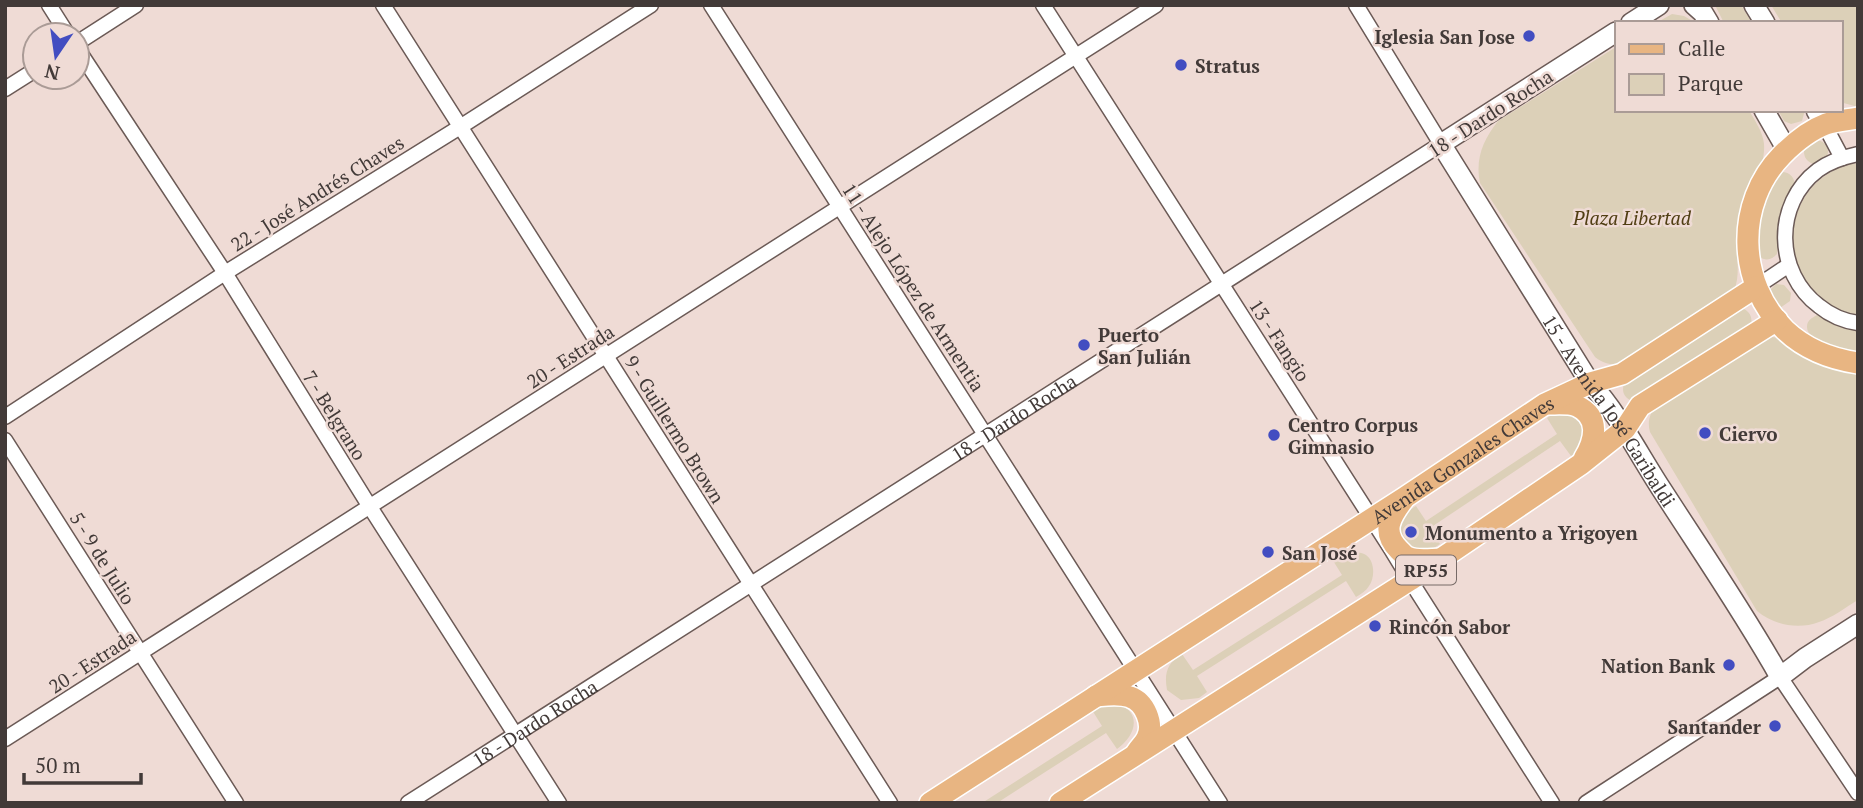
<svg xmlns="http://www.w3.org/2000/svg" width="1863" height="808" viewBox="0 0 1863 808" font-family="'PT Serif',serif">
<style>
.green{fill:#dcd0b8}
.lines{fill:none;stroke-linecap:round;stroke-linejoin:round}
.street-casing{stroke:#6b5a56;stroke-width:17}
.secondary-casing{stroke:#6b5a56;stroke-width:22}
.primary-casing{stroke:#fff;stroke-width:24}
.street{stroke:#fff;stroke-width:14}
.secondary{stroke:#fff;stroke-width:19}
.primary{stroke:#e8b582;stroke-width:21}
.poi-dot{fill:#424dc1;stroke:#efdbd5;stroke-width:2.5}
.labels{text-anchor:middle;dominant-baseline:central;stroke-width:5;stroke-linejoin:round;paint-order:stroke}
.shield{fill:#efdbd5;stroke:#766a67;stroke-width:2}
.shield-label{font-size:18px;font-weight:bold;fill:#423a38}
.poi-label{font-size:19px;font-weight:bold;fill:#423a38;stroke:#efdbd5;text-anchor:start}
.street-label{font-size:19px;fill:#423a38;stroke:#efdbd5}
.park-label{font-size:19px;font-style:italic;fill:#503e13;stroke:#efdbd5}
</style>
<rect width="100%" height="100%" fill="#efdbd5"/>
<path class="green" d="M 1715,5 L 1741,5 L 1752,23 L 1724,23 Z
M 1771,5 L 1858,5 L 1858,107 L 1840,102 L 1840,23 L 1782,23 Z
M 1672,14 L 1684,16 L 1696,23 L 1656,23 Z
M 1616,47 L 1616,110 L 1749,110 C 1755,121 1763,132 1764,144 C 1766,170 1745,207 1739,232 C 1734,253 1742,270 1734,291 L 1622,364 C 1611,365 1604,364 1595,357 L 1480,183 C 1475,159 1483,140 1498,121 Z
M 1778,110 L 1805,110 L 1802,121 L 1791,124 L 1784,121 Z
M1804 152a12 12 0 1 1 24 0a12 12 0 1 1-24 0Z
M 1858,163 L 1858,317 C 1843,315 1831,308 1819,299 C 1769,258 1793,171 1858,163 Z
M 1780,172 C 1789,171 1795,177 1795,186 L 1782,215 L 1777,254 C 1772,260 1766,261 1759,257 L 1754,237 L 1759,209 Z
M 1776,284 L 1784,285 L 1791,293 L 1790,301 L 1780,308 L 1776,307 L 1768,292 Z
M 1741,308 C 1749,310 1753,317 1751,325 L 1632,401 C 1623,397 1621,390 1625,382 Z
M 1817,315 L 1858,328 L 1858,352 C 1845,350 1807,343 1807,327 C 1807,320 1812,318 1817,315 Z
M 1771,337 L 1783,338 L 1858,365 L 1858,600 C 1846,607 1832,618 1819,622 C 1798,630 1774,625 1757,611 L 1650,432 C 1647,421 1650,414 1656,405 L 1761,340 Z
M 1573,411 L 1588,428 L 1579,451 L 1571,456 L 1560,441 L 1430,528 L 1440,544 L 1432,549 L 1414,552 L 1399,534 C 1400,520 1404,513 1416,506 L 1426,521 L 1557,434 L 1547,418 L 1555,413 Z
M 1349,552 C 1355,552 1361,552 1366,555 C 1375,561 1375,578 1369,586 C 1366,591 1361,594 1356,597 L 1346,581 L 1197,676 L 1207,692 L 1199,698 L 1181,700 L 1167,690 C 1164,673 1167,663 1182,654 L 1193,670 L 1342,575 L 1332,559 L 1340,554 Z
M 1118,703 C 1143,714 1135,736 1117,749 L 1106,733 L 997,803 L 982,803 L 1102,726 L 1092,710 L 1101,705 Z"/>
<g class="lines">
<defs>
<g id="street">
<path d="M 49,5 L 68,35"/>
<path d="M 383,5 L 890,803"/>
<path d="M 711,5 L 1220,803"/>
<path d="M 1043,5 L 1391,549 L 1410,580 L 1552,803"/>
<path d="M 77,43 L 136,5"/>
<path d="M 77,48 L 225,273 L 370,507 L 559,803"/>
<path d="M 5,89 L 35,70"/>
<path d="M 1824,124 L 1842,158"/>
<path d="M 1858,154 C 1844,157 1830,161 1818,170 C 1773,204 1775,273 1819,306 C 1830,315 1843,321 1858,323"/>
<path d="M 1756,287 L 1789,265"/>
<path d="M 5,417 L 225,273 L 460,127 L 651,5"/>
<path d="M 5,440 L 236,803"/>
<path d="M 5,739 L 1156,5"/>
<path id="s1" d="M 408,803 L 1441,144 L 1356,5"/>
<path d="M 1586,803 L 1780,677 L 1858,793"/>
</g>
<g id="secondary">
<path d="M 1694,5 L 1703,13 L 1709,23"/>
<path d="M 1754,5 L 1765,23"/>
<path d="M 1631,23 L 1659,5"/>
<path id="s2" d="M 1616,32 L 1441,144 L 1590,383 C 1619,415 1638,453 1662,490 C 1702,552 1744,613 1780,677 L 1805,658 L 1858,624"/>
<path d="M 1764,110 L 1787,150"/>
<path d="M 1816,110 L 1824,124"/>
</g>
<g id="primary">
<path d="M 1858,118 C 1847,120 1836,121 1826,124 C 1810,130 1794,143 1782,155 C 1735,203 1737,283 1785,330 C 1805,349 1831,359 1858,363"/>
<path d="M 1549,404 C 1558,404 1570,403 1577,406 C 1601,417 1595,441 1584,459"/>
<path d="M 1403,500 C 1390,517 1381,532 1399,550 C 1401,552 1405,556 1407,557 C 1417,562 1431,559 1442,559"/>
<path d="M 1096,696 C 1107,695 1119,693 1130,697 C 1145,702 1154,724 1147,738 C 1145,743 1140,747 1137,752"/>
<path id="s3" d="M 930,803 L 1404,498 L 1545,404 L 1590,383 L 1622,374 L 1756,287"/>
<path d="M 1060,803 L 1410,580 L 1581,464 L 1625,429 L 1640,406 L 1777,320"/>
</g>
</defs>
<use href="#street" class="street-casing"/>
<use href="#secondary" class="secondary-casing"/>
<use href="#primary" class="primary-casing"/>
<use href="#street" class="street"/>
<use href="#secondary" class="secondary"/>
<use href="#primary" class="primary"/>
</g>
<g class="poi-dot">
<circle cx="1529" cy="36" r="7"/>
<circle cx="1181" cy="65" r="7"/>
<circle cx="1084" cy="345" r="7"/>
<circle cx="1705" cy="433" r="7"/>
<circle cx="1274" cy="435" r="7"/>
<circle cx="1411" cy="532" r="7"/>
<circle cx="1268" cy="552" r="7"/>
<circle cx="1375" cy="626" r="7"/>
<circle cx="1729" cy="665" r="7"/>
<circle cx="1775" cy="726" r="7"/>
</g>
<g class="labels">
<rect class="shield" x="1396" y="555.5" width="60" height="29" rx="5"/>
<g class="shield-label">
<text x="1426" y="570">RP55</text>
</g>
<g class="poi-label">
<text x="1515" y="36" text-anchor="end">Iglesia San Jose</text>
<text x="1195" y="65">Stratus</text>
<text x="1098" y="334">Puerto<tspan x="1098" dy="22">San Julián</tspan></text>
<text x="1288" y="424">Centro Corpus<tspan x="1288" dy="22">Gimnasio</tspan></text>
<text x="1719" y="433">Ciervo</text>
<text x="1425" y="532">Monumento a Yrigoyen</text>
<text x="1282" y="552">San José</text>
<text x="1389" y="626">Rincón Sabor</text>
<text x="1715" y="665" text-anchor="end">Nation Bank</text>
<text x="1761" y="726" text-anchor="end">Santander</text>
</g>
<g class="street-label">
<text transform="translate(1490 113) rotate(-33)">18 - Dardo Rocha</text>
<text transform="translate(317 193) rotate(-32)">22 - José Andrés Chaves</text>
<text transform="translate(914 287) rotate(57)">11 - Alejo López de Armentia</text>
<text transform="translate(1280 340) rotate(57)">13 - Fangio</text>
<text transform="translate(570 356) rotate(-33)">20 - Estrada</text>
<text stroke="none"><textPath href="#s2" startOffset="523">15 - Avenida José Garibaldi</textPath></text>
<text transform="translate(335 415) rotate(58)">7 - Belgrano</text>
<text stroke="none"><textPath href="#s1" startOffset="718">18 - Dardo Rocha</textPath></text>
<text transform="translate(675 429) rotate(58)">9 - Guillermo Brown</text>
<text stroke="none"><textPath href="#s3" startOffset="634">Avenida Gonzales Chaves</textPath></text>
<text transform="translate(103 558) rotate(58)">5 - 9 de Julio</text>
<text transform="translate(92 661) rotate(-33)">20 - Estrada</text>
<text stroke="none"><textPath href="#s1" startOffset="150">18 - Dardo Rocha</textPath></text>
</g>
<g class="park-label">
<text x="1632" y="217">Plaza Libertad</text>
</g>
</g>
<rect width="1863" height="808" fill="none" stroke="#423a38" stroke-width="14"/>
<rect x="1615" y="21" width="228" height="91" fill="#efdbd5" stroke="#aa9b96" stroke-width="2"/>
<rect x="1629" y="44" width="35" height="10" fill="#e8b582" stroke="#aa9b96" stroke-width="2"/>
<text x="1678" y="56" font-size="21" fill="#423a38">Calle</text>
<rect x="1629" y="74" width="35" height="21" fill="#dcd0b8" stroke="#aa9b96" stroke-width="2"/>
<text x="1678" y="91" font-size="21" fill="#423a38">Parque</text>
<g transform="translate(56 56) rotate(193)"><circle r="33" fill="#efdbd5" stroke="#aa9b96" stroke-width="2"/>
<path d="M0-5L12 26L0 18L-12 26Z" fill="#424dc1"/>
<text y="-10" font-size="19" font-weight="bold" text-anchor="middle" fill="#423a38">N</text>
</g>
<path d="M24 773v10h117v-10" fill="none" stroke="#423a38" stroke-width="3.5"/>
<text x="35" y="773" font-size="21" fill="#423a38" stroke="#efdbd5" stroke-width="5" paint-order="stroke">50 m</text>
</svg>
